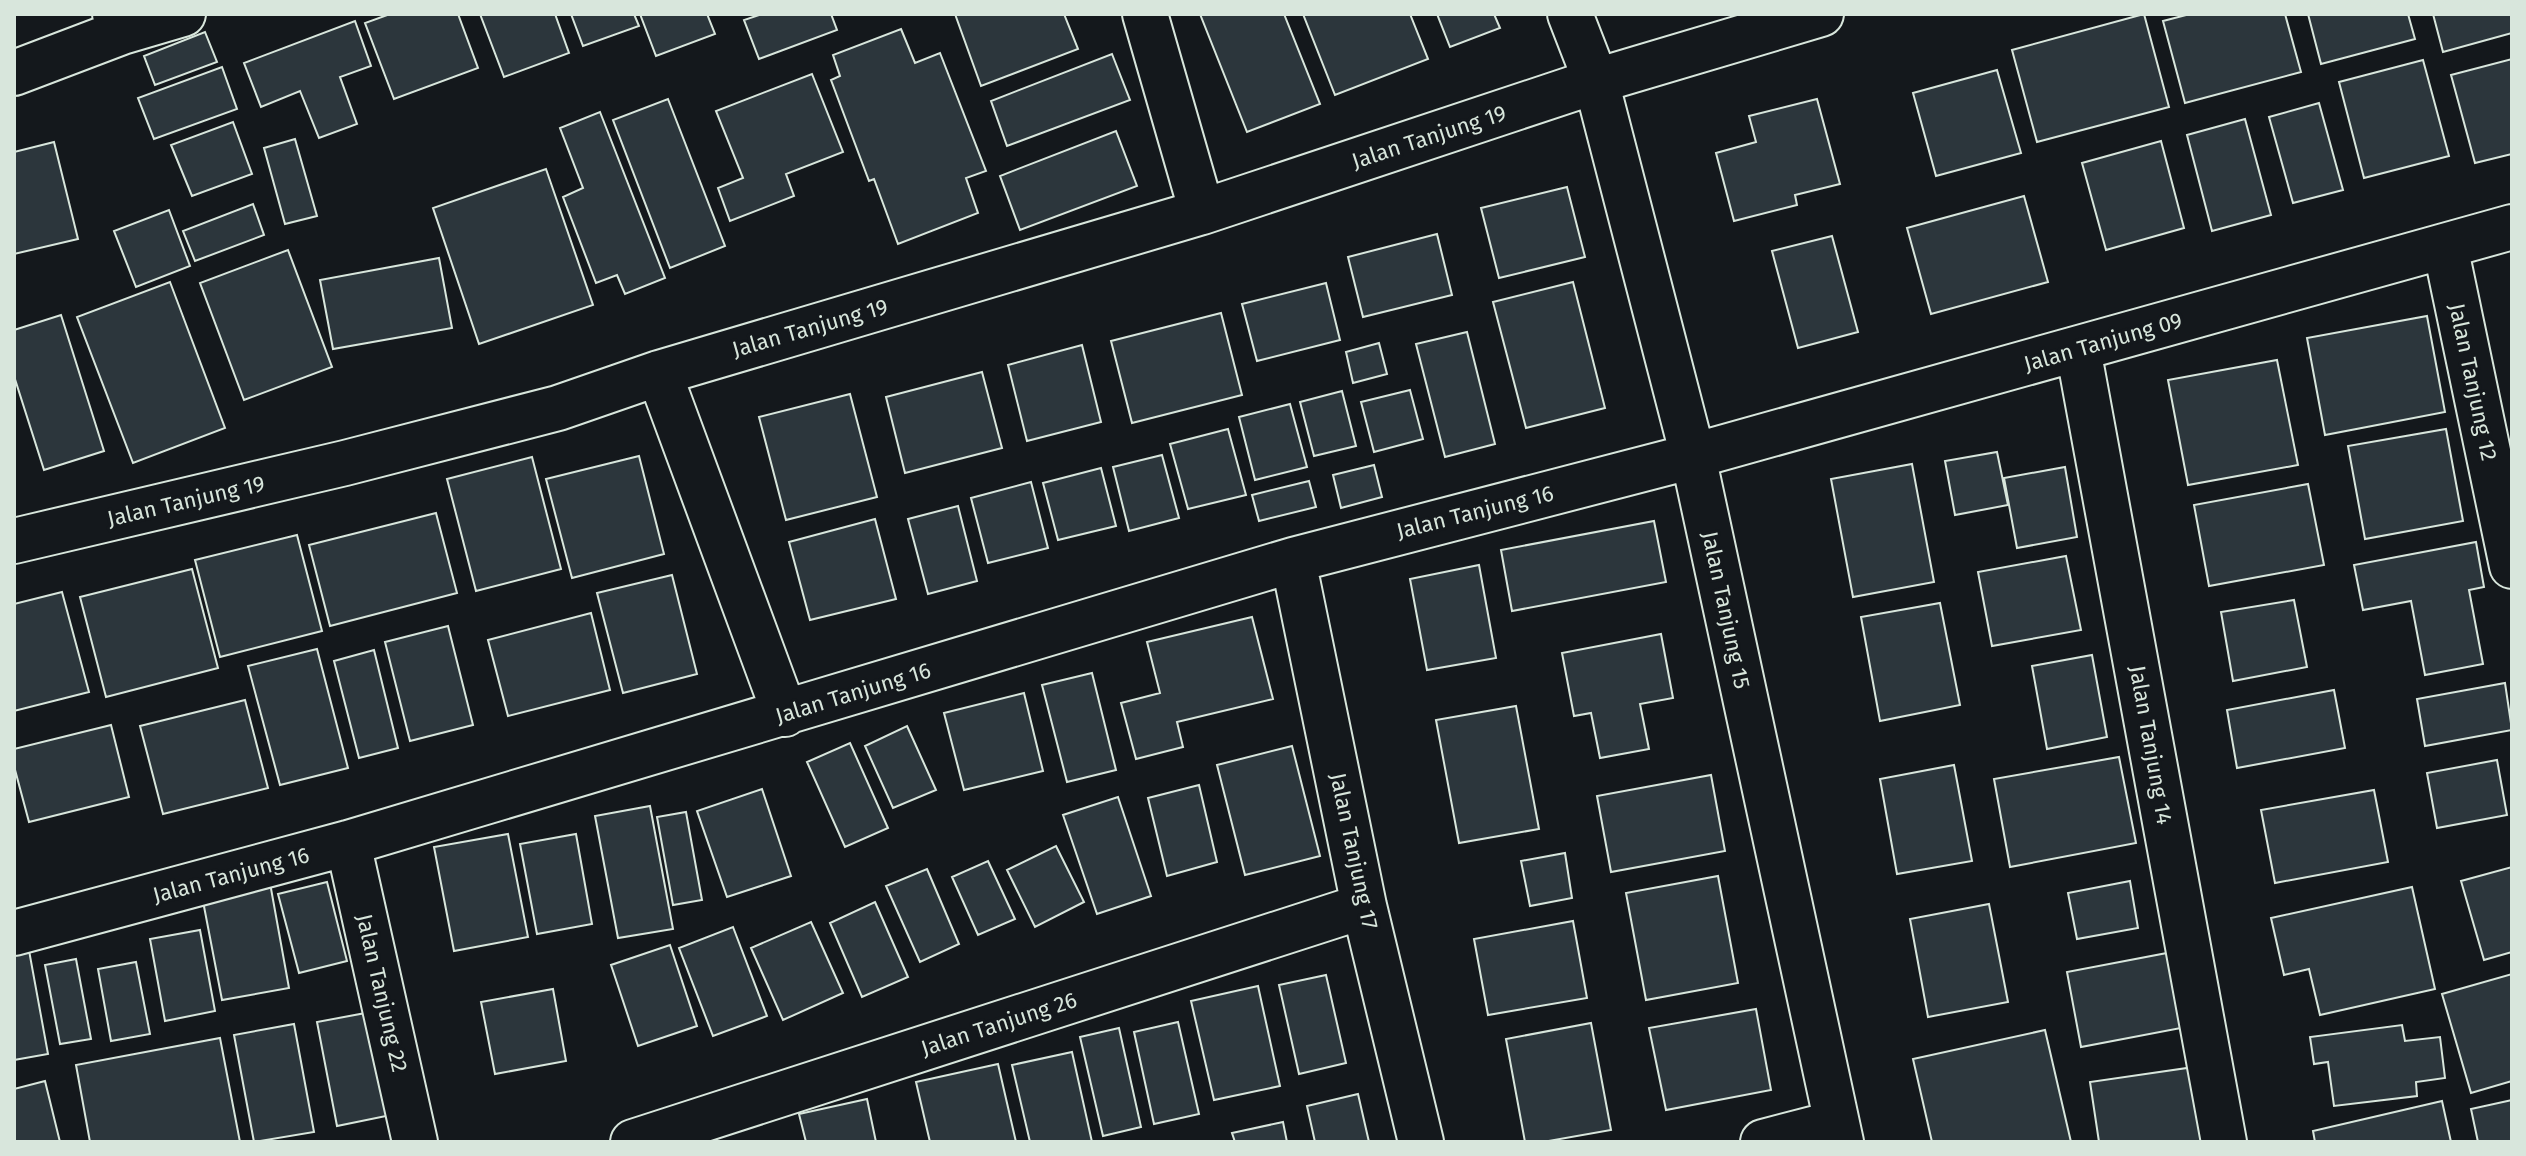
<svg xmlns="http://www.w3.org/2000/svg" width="2526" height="1156" viewBox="0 0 2526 1156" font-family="'Fira Sans',sans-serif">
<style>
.building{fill:#2c363c;stroke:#d8e6dc;stroke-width:2}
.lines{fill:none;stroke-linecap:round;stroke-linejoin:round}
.minor-casing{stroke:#d8e6dc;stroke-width:48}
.minor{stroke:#14181c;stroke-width:44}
.labels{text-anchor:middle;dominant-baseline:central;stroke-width:6;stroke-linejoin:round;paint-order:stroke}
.street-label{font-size:22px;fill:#d8e6dc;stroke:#14181c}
</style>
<rect width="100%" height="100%" fill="#14181c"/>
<path class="building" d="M 390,14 L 458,14 L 478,68 L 394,99 L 365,23 Z
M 480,14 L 555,14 L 569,53 L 504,77 Z
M 571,14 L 634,14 L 639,26 L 583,46 Z
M 640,14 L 707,14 L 715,34 L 656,56 Z
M 762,14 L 831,14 L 837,30 L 759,59 L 744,20 Z
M 955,14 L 1064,14 L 1078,49 L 981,86 Z
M 1200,14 L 1284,14 L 1320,104 L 1247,132 Z
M 1303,14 L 1410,14 L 1428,59 L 1335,95 Z
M 1437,14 L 1494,14 L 1500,28 L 1450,47 Z
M 2144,14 L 2169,107 L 2037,142 L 2012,50 Z
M 2190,14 L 2285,14 L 2301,72 L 2185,103 L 2163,21 Z
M 2308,14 L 2408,14 L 2415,39 L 2321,64 Z
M 2433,14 L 2512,14 L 2512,33 L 2443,52 Z
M 355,21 L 371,66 L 340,77 L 357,124 L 319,138 L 300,91 L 261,107 L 244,63 Z
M 901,29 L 915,63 L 940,53 L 986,171 L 966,178 L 978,213 L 898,244 L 874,179 L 869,181 L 831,80 L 840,76 L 833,55 Z
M 205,32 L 217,62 L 155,85 L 144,56 Z
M 1112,54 L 1130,100 L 1007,146 L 991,101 Z
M 2512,59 L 2512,154 L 2475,163 L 2451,75 Z
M 2423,60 L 2449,156 L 2364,178 L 2339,82 Z
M 222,67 L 237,109 L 154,139 L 138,98 Z
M 1997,70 L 2021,153 L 1936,176 L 1913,93 Z
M 812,74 L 843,152 L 786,174 L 794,196 L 730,221 L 718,188 L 743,178 L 716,111 Z
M 668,99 L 725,246 L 670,268 L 613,120 Z
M 1817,99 L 1840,184 L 1795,195 L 1797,205 L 1734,221 L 1716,153 L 1756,142 L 1749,116 Z
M 2319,103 L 2343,190 L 2293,203 L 2269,117 Z
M 600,112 L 665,278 L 625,294 L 617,275 L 596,283 L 563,197 L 583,188 L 560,128 Z
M 2245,119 L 2271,215 L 2212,231 L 2187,135 Z
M 233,122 L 252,174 L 192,196 L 171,145 Z
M 1116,131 L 1137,186 L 1020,230 L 1000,176 Z
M 295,139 L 317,216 L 285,224 L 264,148 Z
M 2161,141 L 2184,228 L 2106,250 L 2082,163 Z
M 54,142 L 78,239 L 14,254 L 14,152 Z
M 546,169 L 593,305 L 479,344 L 433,208 Z
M 1567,187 L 1585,257 L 1499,278 L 1481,208 Z
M 2024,196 L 2048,282 L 1931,314 L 1907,228 Z
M 253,204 L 264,235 L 195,261 L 183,231 Z
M 169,210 L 190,266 L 136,287 L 114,231 Z
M 1437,234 L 1452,295 L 1363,317 L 1348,257 Z
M 1832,236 L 1858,332 L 1798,348 L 1772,251 Z
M 288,250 L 332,367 L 244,400 L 200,283 Z
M 439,258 L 452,328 L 333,349 L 320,280 Z
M 170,282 L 225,428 L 133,463 L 77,317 Z
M 1573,282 L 1605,408 L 1526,428 L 1493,302 Z
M 1326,283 L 1340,340 L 1257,361 L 1242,304 Z
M 1221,313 L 1242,395 L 1132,423 L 1111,341 Z
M 61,315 L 104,451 L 44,470 L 14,376 L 14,330 Z
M 2427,316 L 2445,412 L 2325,435 L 2307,338 Z
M 1467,332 L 1495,444 L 1445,457 L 1416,344 Z
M 1379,343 L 1387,374 L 1353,383 L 1346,352 Z
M 1082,345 L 1101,422 L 1027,441 L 1008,365 Z
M 2277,360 L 2298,465 L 2188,485 L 2168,380 Z
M 982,372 L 1002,448 L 905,473 L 886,397 Z
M 1410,390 L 1423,439 L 1374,452 L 1361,402 Z
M 1342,391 L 1356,446 L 1314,456 L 1300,402 Z
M 850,394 L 877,497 L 786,520 L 759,417 Z
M 1290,404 L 1307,467 L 1255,480 L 1239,417 Z
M 1228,429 L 1246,495 L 1188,509 L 1170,444 Z
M 2446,429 L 2463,521 L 2365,539 L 2348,446 Z
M 1997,452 L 2008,505 L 1955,515 L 1945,461 Z
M 1162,455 L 1179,518 L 1129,531 L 1113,467 Z
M 639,456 L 664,554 L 572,578 L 546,479 Z
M 532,457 L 561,569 L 476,591 L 447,479 Z
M 1912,464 L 1934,582 L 1853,597 L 1831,479 Z
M 1374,465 L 1382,497 L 1341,508 L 1333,475 Z
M 2065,467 L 2077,537 L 2017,548 L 2004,478 Z
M 1101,468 L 1116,526 L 1058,540 L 1043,483 Z
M 1309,481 L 1316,507 L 1259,521 L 1252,495 Z
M 1031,482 L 1048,548 L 988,563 L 971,498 Z
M 2308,484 L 2324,565 L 2209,586 L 2194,505 Z
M 958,506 L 977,581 L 928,594 L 908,519 Z
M 436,513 L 457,593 L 330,626 L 309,545 Z
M 875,519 L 896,599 L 810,620 L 789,542 Z
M 1654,521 L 1666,582 L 1512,611 L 1501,550 Z
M 297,535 L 322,631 L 220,657 L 195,560 Z
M 2476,542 L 2484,587 L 2469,590 L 2483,664 L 2425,675 L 2411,601 L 2363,610 L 2354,565 Z
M 2066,556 L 2081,630 L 1992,646 L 1978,572 Z
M 1479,565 L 1496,658 L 1427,670 L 1410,579 Z
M 192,569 L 218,668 L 106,697 L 80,597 Z
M 672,575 L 697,674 L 623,693 L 597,593 Z
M 62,592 L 89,692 L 14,711 L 14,604 Z
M 2294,600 L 2307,667 L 2233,681 L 2221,612 Z
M 1940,603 L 1960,705 L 1880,721 L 1861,617 Z
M 591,613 L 610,690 L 508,716 L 488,640 Z
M 1252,617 L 1273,699 L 1177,722 L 1183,747 L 1136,759 L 1121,703 L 1160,693 L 1147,642 Z
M 448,626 L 473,725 L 410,741 L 385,642 Z
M 1661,634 L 1673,698 L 1640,704 L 1649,749 L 1600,758 L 1591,713 L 1574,716 L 1562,653 Z
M 317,649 L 348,768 L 280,785 L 248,666 Z
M 374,650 L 398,748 L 359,758 L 334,661 Z
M 2092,655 L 2107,737 L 2047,749 L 2032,666 Z
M 1092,673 L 1116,770 L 1067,782 L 1042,685 Z
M 2505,683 L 2512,730 L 2425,746 L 2417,699 Z
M 2334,690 L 2345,748 L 2237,768 L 2227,710 Z
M 1024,693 L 1043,771 L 964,790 L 944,713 Z
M 245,700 L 268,788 L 163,814 L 140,726 Z
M 1516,706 L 1539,829 L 1459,843 L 1436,720 Z
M 111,725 L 129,797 L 29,822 L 14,766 L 14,749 Z
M 907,726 L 936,790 L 893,808 L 865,746 Z
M 850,743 L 888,828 L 845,847 L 807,762 Z
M 1292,746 L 1320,856 L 1245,875 L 1217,765 Z
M 2119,757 L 2136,843 L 2010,867 L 1994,779 Z
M 2497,760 L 2507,815 L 2437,828 L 2427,773 Z
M 1954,765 L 1972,861 L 1897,874 L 1880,779 Z
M 1711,775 L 1725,851 L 1611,872 L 1597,796 Z
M 1199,785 L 1217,862 L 1167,876 L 1148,798 Z
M 762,789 L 791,876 L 727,897 L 697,811 Z
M 2374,790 L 2388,862 L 2275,883 L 2261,810 Z
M 1118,797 L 1151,896 L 1097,914 L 1063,815 Z
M 650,806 L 673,929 L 618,938 L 595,816 Z
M 686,812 L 702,900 L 673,905 L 657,817 Z
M 508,834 L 528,937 L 454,951 L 434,847 Z
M 576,834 L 592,924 L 537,934 L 520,844 Z
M 1056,846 L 1084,902 L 1035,927 L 1007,870 Z
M 1565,853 L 1572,898 L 1530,906 L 1521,861 Z
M 988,861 L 1015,919 L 978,935 L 952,877 Z
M 2512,867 L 2512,952 L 2484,960 L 2461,881 Z
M 927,869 L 959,944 L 920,962 L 886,886 Z
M 1718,876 L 1738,983 L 1646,1000 L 1626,893 Z
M 2130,881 L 2138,928 L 2077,939 L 2068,893 Z
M 327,882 L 347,961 L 299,973 L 278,894 Z
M 270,883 L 289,988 L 222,1000 L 202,896 Z
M 2412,887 L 2435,989 L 2320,1015 L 2309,969 L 2284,975 L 2271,918 Z
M 875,902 L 908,977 L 862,997 L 830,923 Z
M 1989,904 L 2008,1002 L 1928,1017 L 1910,919 Z
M 1573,921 L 1587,998 L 1488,1015 L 1474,939 Z
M 811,922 L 843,993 L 783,1020 L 751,948 Z
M 733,927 L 767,1016 L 713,1036 L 679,948 Z
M 200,930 L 215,1011 L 165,1021 L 150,939 Z
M 28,945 L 48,1054 L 14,1060 L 14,948 Z
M 670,945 L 697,1026 L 638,1046 L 611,965 Z
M 2167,953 L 2181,1028 L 2081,1047 L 2067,972 Z
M 76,959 L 91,1039 L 60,1044 L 45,965 Z
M 136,962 L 150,1034 L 111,1041 L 98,969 Z
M 2512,974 L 2512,1081 L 2471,1093 L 2442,994 Z
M 1326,975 L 1346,1063 L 1299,1074 L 1279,985 Z
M 1258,986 L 1280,1086 L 1214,1100 L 1191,1001 Z
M 553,989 L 566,1061 L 495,1074 L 481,1002 Z
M 1756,1009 L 1771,1090 L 1666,1110 L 1649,1028 Z
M 371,1012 L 391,1115 L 337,1126 L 317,1022 Z
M 1178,1022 L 1199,1114 L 1154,1124 L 1134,1032 Z
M 1591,1023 L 1611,1130 L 1543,1142 L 1525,1142 L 1506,1039 Z
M 294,1024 L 314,1132 L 254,1142 L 234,1035 Z
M 2402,1025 L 2405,1041 L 2440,1037 L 2445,1078 L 2416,1082 L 2417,1096 L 2334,1106 L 2328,1062 L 2314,1064 L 2310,1037 Z
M 1119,1028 L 1141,1127 L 1103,1136 L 1080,1037 Z
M 2045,1030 L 2071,1142 L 1932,1142 L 1913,1059 Z
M 220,1038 L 240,1142 L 90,1142 L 76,1065 Z
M 1072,1052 L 1092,1142 L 1030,1142 L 1012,1065 Z
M 998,1064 L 1016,1142 L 930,1142 L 916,1082 Z
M 2201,1066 L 2212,1142 L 2099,1142 L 2090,1082 Z
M 45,1081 L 60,1142 L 14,1142 L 14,1089 Z
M 1358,1094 L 1369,1142 L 1315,1142 L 1307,1106 Z
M 867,1099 L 876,1142 L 806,1142 L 799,1114 Z
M 2512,1100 L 2512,1142 L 2478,1142 L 2471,1109 Z
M 2442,1101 L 2451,1142 L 2315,1142 L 2313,1131 Z
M 1283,1122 L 1287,1142 L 1235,1142 L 1232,1133 Z"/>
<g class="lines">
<defs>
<path id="minor" d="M 1145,14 L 1202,212
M 1570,14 L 1596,81 L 1693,456 L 1841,1142
M 122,32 L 183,14
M 14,73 L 122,32 L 115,14
M 2445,246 L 2512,566
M 2078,349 L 2224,1142
M 659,373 L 785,714
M 14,541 L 345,463 L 558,408 L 659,373 L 1202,212 L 1596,81 L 1821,14
M 1293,560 L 1364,906 L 1421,1142
M 348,843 L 415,1142
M 14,933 L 348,843 L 1293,560 L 1693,456 L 2512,227
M 633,1142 L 1364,906
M 1763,1142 L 1836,1123"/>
</defs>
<use href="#minor" class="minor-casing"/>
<use href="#minor" class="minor"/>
</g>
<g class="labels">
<g class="street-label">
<text transform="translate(1429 137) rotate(-18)">Jalan Tanjung 19</text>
<text transform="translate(810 328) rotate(-16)">Jalan Tanjung 19</text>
<text transform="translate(2103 342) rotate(-16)">Jalan Tanjung 09</text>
<text transform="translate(2473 382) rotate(78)">Jalan Tanjung 12</text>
<text transform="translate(186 501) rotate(-13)">Jalan Tanjung 19</text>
<text transform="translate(1475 512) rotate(-14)">Jalan Tanjung 16</text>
<text transform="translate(1726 610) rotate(78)">Jalan Tanjung 15</text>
<text transform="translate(853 693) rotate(-17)">Jalan Tanjung 16</text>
<text transform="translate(2151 745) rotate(80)">Jalan Tanjung 14</text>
<text transform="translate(1354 851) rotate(78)">Jalan Tanjung 17</text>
<text transform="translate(231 875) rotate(-15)">Jalan Tanjung 16</text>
<text transform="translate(382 993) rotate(77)">Jalan Tanjung 22</text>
<text transform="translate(999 1024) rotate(-18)">Jalan Tanjung 26</text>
</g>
</g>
<rect width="2526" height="1156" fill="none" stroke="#d8e6dc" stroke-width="32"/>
</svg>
